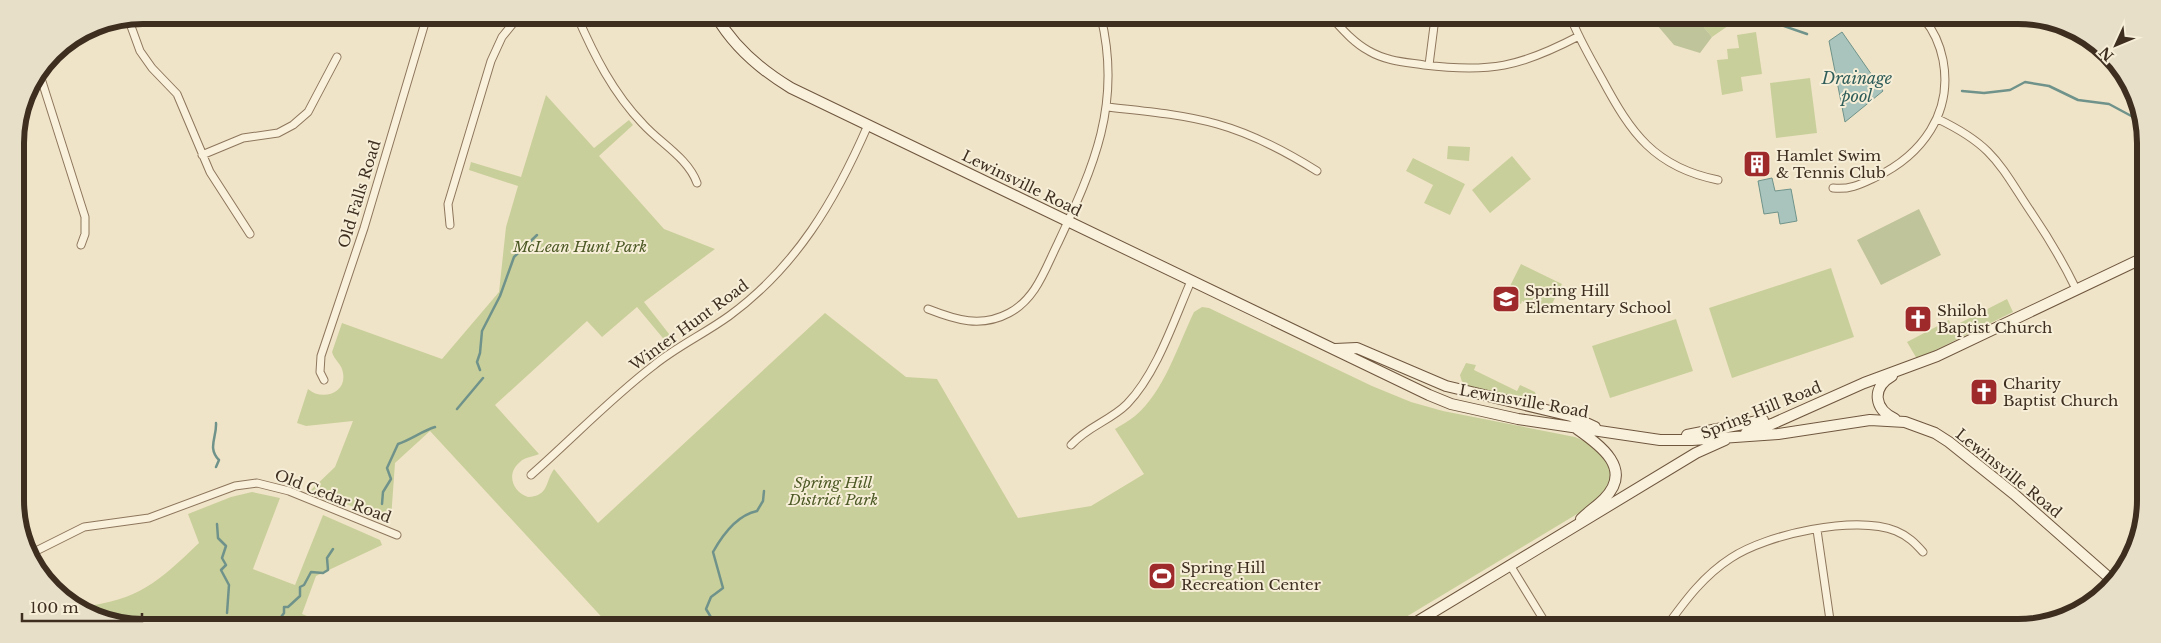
<svg xmlns="http://www.w3.org/2000/svg" width="2161" height="643" viewBox="0 0 2161 643" font-family="'Libre Baskerville',serif">
<style>
.green{fill:#c9cf9b}
.cemetery{fill:#bfc49a}
.water{fill:#a9c4bc;stroke:#6f938a}
.lines{fill:none;stroke-linecap:round;stroke-linejoin:round}
.stream{stroke:#6f938a;stroke-width:2.5}
.minor-casing{stroke:#8d765c;stroke-width:9}
.secondary-casing{stroke:#6f573f;stroke-width:12}
.motorway-casing{stroke:#5b4430;stroke-width:14}
.minor{stroke:#faf1dc;stroke-width:7}
.secondary{stroke:#faf1dc;stroke-width:10}
.motorway{stroke:#e0a458;stroke-width:12}
.labels{text-anchor:middle;dominant-baseline:central;stroke-width:4;stroke-linejoin:round;paint-order:stroke}
.poi-label{font-size:15px;fill:#3d2e20;stroke:#f7eed8;text-anchor:start}
.street-label{font-size:15px;fill:#3d2e20;stroke:#f7eed8}
.park-label{font-size:15px;font-style:italic;fill:#4d5a26;stroke:#f7eed8}
.water-label{font-size:16px;font-style:italic;fill:#2f5d5a;stroke:#f7eed8}
.rim{fill:none;stroke:#3d2e20;stroke-width:6}
</style>
<rect width="100%" height="100%" fill="#f0e4c8"/>
<path class="green" d="M 1696,18 L 1738,19 L 1712,37 Z
M 1756,32 L 1762,74 L 1741,77 L 1743,91 L 1722,95 L 1717,60 L 1728,59 L 1727,49 L 1739,48 L 1737,35 Z
M 1810,78 L 1817,133 L 1776,138 L 1770,83 Z
M 546,95 L 594,148 L 629,120 L 633,125 L 599,156 L 664,229 L 715,249 L 644,302 L 673,339 L 667,343 L 637,307 L 602,337 L 587,321 L 495,405 L 539,454 C 533,457 525,457 520,462 C 506,473 512,492 528,497 C 549,496 545,482 554,469 L 598,523 L 825,313 L 906,377 L 937,379 L 1018,518 L 1091,506 L 1144,474 L 1115,429 C 1121,425 1129,421 1135,416 C 1164,392 1178,345 1194,312 L 1202,307 L 1209,308 L 1372,386 L 1411,402 L 1443,411 L 1575,437 C 1612,453 1622,467 1597,502 L 1391,626 L 609,625 L 430,431 L 395,463 L 391,519 L 386,520 L 311,490 L 335,467 L 353,421 L 306,426 L 297,423 L 308,389 C 321,401 347,394 343,373 C 342,364 334,360 332,352 L 342,323 L 442,359 L 499,292 L 506,227 L 518,186 L 469,170 L 471,162 L 521,177 Z
M 1448,146 L 1470,147 L 1469,161 L 1447,159 Z
M 1512,156 L 1531,179 L 1490,213 L 1472,190 Z
M 1413,158 L 1465,184 L 1450,215 L 1424,203 L 1433,185 L 1406,171 Z
M 1521,264 L 1562,284 L 1547,314 L 1522,301 L 1521,304 L 1505,296 Z
M 1831,268 L 1854,337 L 1732,378 L 1709,308 Z
M 2007,299 L 2013,312 L 1917,359 L 1907,342 L 1949,320 L 1952,327 Z
M 1676,319 L 1693,371 L 1610,398 L 1592,346 Z
M 1466,363 L 1476,365 L 1474,370 L 1517,391 L 1520,385 L 1535,392 L 1537,399 L 1534,402 L 1469,389 L 1462,382 L 1460,375 Z
M 252,492 L 280,498 L 253,569 L 295,585 L 323,515 L 380,540 L 382,545 L 316,576 L 302,614 L 327,624 L 110,624 L 81,607 C 139,600 158,582 199,543 L 188,514 L 231,497 Z"/>
<path class="cemetery" d="M 1651,18 L 1696,18 L 1712,37 L 1700,53 L 1674,45 Z
M 1919,209 L 1941,255 L 1881,285 L 1857,240 Z"/>
<path class="water" d="M 1842,32 L 1883,91 L 1845,122 L 1829,41 Z
M 1772,178 L 1775,191 L 1791,189 L 1797,221 L 1780,224 L 1778,212 L 1764,214 L 1758,181 Z"/>
<g class="lines">
<path class="stream" d="M 1773,19 L 1775,23 L 1807,34
M 1962,91 L 1984,93 L 2010,90 L 2025,82 L 2049,86 L 2078,100 L 2109,104 L 2135,118 L 2144,125
M 480,370 L 477,362 L 480,353 L 482,331 L 500,296 L 514,257 L 537,235
M 457,409 L 483,378
M 216,423 C 217,437 207,448 219,460 L 216,467
M 382,504 L 383,492 L 391,479 L 387,468 L 398,444 C 412,439 422,431 435,427
M 217,524 L 218,538 L 226,546 L 222,558 L 226,565 L 221,570 L 229,585 L 227,613
M 230,624 L 231,623
M 276,624 L 284,613 L 284,607 L 288,607 L 300,596 L 300,587 L 304,585 L 311,572 L 323,573 L 328,570 L 327,558 L 333,549
M 708,625 L 712,619 L 706,609 L 711,597 L 723,588 L 713,552 C 723,534 738,515 757,511 L 763,501 L 764,491"/>
<defs>
<path id="minor" d="M 577,16 C 594,55 613,93 643,124 C 660,143 688,158 697,183
M 128,18 L 140,51 L 152,68 L 177,94 L 210,172 L 250,234
M 1332,18 C 1343,30 1354,43 1369,51 C 1386,61 1405,62 1424,65 C 1490,73 1520,67 1579,36
M 1571,18 C 1579,39 1591,59 1602,79 C 1631,133 1654,167 1718,180
M 1429,65 L 1435,18
M 39,72 L 85,217 L 85,234 L 81,245
M 1107,107 C 1143,111 1181,114 1217,124 C 1253,134 1285,151 1317,171
M 1938,119 C 1994,146 1999,164 2031,212 C 2048,237 2063,262 2076,289
M 202,155 L 243,138 L 278,133 L 293,125 L 308,112 L 337,57
M 1833,188 C 1850,190 1861,184 1876,177 C 1922,155 1953,113 1943,60 C 1940,45 1934,31 1924,19
M 450,225 L 448,204 L 491,61 L 502,37 L 519,16
M 928,309 C 956,320 981,328 1009,313 C 1036,299 1045,269 1058,243 C 1094,166 1122,104 1101,17
M 324,380 L 320,372 L 321,356 L 364,228 L 427,16
M 1071,445 C 1088,426 1110,421 1127,404 C 1157,373 1174,320 1191,281
M 531,475 C 572,439 610,399 653,366 C 676,347 704,334 729,316 C 796,267 835,201 868,125
M 17,524 L 19,527
M 1817,530 L 1831,627
M 32,553 L 84,527 L 149,518 L 235,486 L 257,483 L 289,491 L 397,535
M 1510,565 L 1548,627
M 1666,627 C 1685,601 1703,576 1731,558 C 1767,534 1855,515 1896,531 C 1908,536 1915,543 1923,552"/>
<path id="secondary" d="M 716,16 C 734,47 761,70 791,88 L 1429,395 L 1451,404 L 1518,419 L 1660,440 L 1692,440 L 1778,434 L 1870,420 L 1905,422 L 1935,433 L 1949,442 L 2014,494 L 2114,582
M 1335,349 L 1357,348 L 1446,386 L 1571,416 L 1595,427
M 1892,376 C 1871,388 1874,409 1895,419
M 1577,429 C 1600,445 1634,469 1604,499 C 1597,506 1588,512 1581,519
M 1746,433 L 1772,424 L 1864,383 L 1937,356 L 2143,258
M 1687,435 L 1763,420
M 1410,626 L 1696,453 L 1725,440"/>
<path id="motorway" d="M 2112,57 L 2116,61"/>
</defs>
<use href="#minor" class="minor-casing"/>
<use href="#secondary" class="secondary-casing"/>
<use href="#motorway" class="motorway-casing"/>
<use href="#minor" class="minor"/>
<use href="#secondary" class="secondary"/>
<use href="#motorway" class="motorway"/>
</g>
<defs>
<symbol id="building-square" viewBox="-11 -11 22 22"><rect x="-9" y="-9" width="18" height="18" rx="4" fill="#9e2a2b" stroke="#f7eed8"/><path d="M-4-6H4V6H1V3H-1V6H-4ZM-2.5-4.3h1.7v1.8h-1.7ZM.8-4.3h1.7v1.8H.8ZM-2.5-1h1.7V.8h-1.7ZM.8-1h1.7V.8H.8Z" fill="#fff"/></symbol>
<symbol id="school-square" viewBox="-11 -11 22 22"><rect x="-9" y="-9" width="18" height="18" rx="4" fill="#9e2a2b" stroke="#f7eed8"/><path d="M0-5L7-2L0 1L-7-2ZM-4 1L0 2.5L4 1V4Q0 6-4 4Z" fill="#fff"/></symbol>
<symbol id="church-square" viewBox="-11 -11 22 22"><rect x="-9" y="-9" width="18" height="18" rx="4" fill="#9e2a2b" stroke="#f7eed8"/><path d="M-1.2-6h2.4v3.5h3.3v2.4h-3.3V6h-2.4V-.1h-3.3v-2.4h3.3Z" fill="#fff"/></symbol>
<symbol id="stadium-square" viewBox="-11 -11 22 22"><rect x="-9" y="-9" width="18" height="18" rx="4" fill="#9e2a2b" stroke="#f7eed8"/><path d="M0-5a6.5 5 0 1 0 0 10a6.5 5 0 1 0 0-10ZM-3.5-1.8h7v3.6h-7Z" fill="#fff"/></symbol>
</defs>
<g fill-rule="evenodd">
<use href="#building-square" x="1741" y="148" width="32" height="32"/>
<use href="#school-square" x="1490" y="283" width="32" height="32"/>
<use href="#church-square" x="1902" y="303" width="32" height="32"/>
<use href="#church-square" x="1968" y="376" width="32" height="32"/>
<use href="#stadium-square" x="1146" y="560" width="32" height="32"/>
</g>
<g class="labels">
<g class="poi-label">
<text x="1776" y="155">Hamlet Swim<tspan x="1776" dy="17">&amp; Tennis Club</tspan></text>
<text x="1525" y="290">Spring Hill<tspan x="1525" dy="17">Elementary School</tspan></text>
<text x="1937" y="310">Shiloh<tspan x="1937" dy="17">Baptist Church</tspan></text>
<text x="2003" y="383">Charity<tspan x="2003" dy="17">Baptist Church</tspan></text>
<text x="1181" y="567">Spring Hill<tspan x="1181" dy="17">Recreation Center</tspan></text>
</g>
<g class="street-label">
<text transform="translate(1022 183) rotate(26)">Lewinsville Road</text>
<text transform="translate(359 194) rotate(-73)">Old Falls Road</text>
<text transform="translate(689 325) rotate(-36)">Winter Hunt Road</text>
<text transform="translate(1524 401) rotate(10)">Lewinsville Road</text>
<text transform="translate(1761 410) rotate(-22)">Spring Hill Road</text>
<text transform="translate(2009 473) rotate(39)">Lewinsville Road</text>
<text transform="translate(333 496) rotate(21)">Old Cedar Road</text>
</g>
<g class="park-label">
<text x="580" y="246">McLean Hunt Park</text>
<text x="833" y="482">Spring Hill<tspan x="833" dy="17">District Park</tspan></text>
</g>
<g class="water-label">
<text x="1857" y="78">Drainage<tspan x="1857" dy="18">pool</tspan></text>
</g>
</g>
<path d="M0 0H2161V643H0ZM143 24H2018A119 119 0 0 1 2137 143V500A119 119 0 0 1 2018 619H143A119 119 0 0 1 24 500V143A119 119 0 0 1 143 24Z" fill="#e8dfc9" fill-rule="evenodd"/>
<path class="rim" d="M143 24H2018A119 119 0 0 1 2137 143V500A119 119 0 0 1 2018 619H143A119 119 0 0 1 24 500V143A119 119 0 0 1 143 24Z"/>
<g transform="translate(2116 45) rotate(226)" stroke="#f7eed8" stroke-width="4" paint-order="stroke">
<path d="M0-4L9 19L0 12L-9 19Z" fill="#3d2e20"/>
<text y="-8" font-size="14" font-weight="bold" text-anchor="middle" fill="#3d2e20">N</text>
</g>
<path d="M22 613v8h120v-8" fill="none" stroke="#3d2e20" stroke-width="2.5"/>
<text x="30" y="613" font-size="15" fill="#3d2e20" stroke="#f7eed8" stroke-width="4" paint-order="stroke">100 m</text>
</svg>
